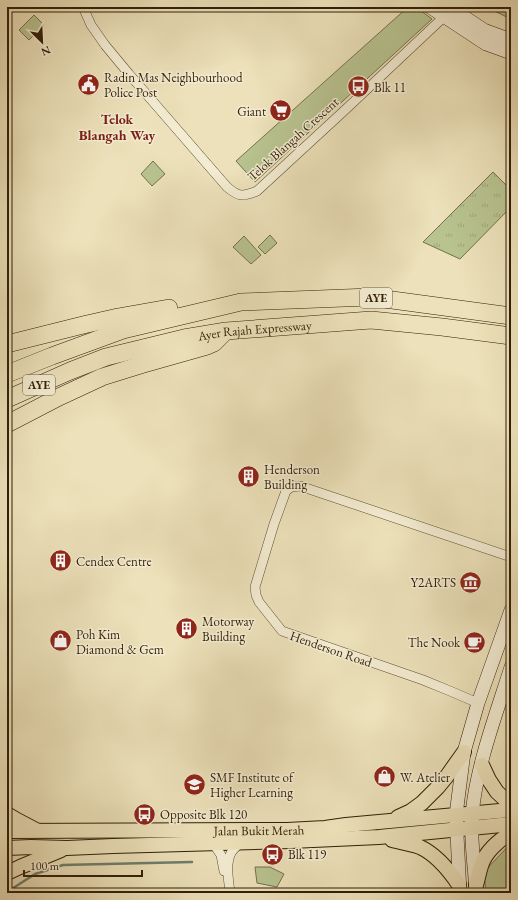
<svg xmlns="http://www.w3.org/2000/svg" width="518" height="900" viewBox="0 0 518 900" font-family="'EB Garamond',serif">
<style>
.grass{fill:url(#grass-tufts);stroke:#74714c}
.green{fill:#b8c390;stroke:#74714c}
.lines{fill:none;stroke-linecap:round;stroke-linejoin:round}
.stream{stroke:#6f7e6b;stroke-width:2.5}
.minor-casing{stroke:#605034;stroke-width:10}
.secondary-casing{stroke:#311f07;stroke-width:14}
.primary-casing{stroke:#311f07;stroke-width:16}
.motorway-casing{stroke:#311f07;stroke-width:18}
.minor{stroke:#f3ecd2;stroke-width:9}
.secondary{stroke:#f3ecd2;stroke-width:13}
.primary{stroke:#ece1ba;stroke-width:14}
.motorway{stroke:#ece1ba;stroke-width:17}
.labels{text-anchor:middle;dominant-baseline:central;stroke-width:3;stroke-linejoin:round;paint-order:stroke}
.shield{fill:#f3ecd2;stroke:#6b5c44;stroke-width:1}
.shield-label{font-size:12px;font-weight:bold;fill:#311f07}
.poi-label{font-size:13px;fill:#311f07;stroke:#f3ecd2;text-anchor:start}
.street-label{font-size:13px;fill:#311f07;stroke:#f3ecd2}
.neighbourhood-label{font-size:14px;font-weight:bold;fill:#7a1f14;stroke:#f3ecd2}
</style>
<defs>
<pattern id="grass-tufts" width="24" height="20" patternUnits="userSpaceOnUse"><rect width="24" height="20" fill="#b8c390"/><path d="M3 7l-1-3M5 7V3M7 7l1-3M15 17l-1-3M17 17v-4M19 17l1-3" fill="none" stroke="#9fa77b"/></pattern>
</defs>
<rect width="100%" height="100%" fill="#ece1ba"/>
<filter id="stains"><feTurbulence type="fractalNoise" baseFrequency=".005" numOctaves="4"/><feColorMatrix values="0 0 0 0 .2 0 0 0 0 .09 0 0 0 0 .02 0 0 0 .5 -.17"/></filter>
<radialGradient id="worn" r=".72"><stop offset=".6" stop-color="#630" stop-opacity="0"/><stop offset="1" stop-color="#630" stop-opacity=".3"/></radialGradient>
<path class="grass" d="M 493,172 L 511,190 L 511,207 L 460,259 L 423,242 Z"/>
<path class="green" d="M 408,7 L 416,7 L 432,19 L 255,182 L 236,161 Z
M 486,7 L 511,7 L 511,19 Z
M 34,15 L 44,25 L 29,40 L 19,30 Z
M 153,161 L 165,174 L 152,186 L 141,174 Z
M 270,235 L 277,243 L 265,254 L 258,247 Z
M 244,236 L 261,255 L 251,264 L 233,247 Z
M 511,843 L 511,893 L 486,893 L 484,872 Z
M 255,867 L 270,867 L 284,874 L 277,887 L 257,883 Z"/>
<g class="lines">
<path class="stream" d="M 7,892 L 35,874 L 63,865 L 192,862"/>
<defs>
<path id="minor" d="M 83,7 L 91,25 L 105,45 L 129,74 L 227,187 C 239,197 242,197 257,191 L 346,109 L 448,13
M 478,703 L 450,691 L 423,680 L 282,631 L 259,602 L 256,595 L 255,587 L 274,524 L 286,491 L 291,487 L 300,486 L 511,557
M 213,843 L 221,855 L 224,871
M 230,893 C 229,881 225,865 231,853 C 233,849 237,846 240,843"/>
<path id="secondary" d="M 430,7 L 486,44 L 511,53
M 449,7 L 484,30 L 511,40
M 460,893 L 456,815 L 464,752 L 478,703 L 511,610
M 476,893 C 475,867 470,840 472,814 C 477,764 496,715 511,667"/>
<g id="primary">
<path d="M 482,765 L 489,780 L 497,792 L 511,805"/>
<path d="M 7,814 L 17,820 L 36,830"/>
<path d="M 398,817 L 411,811 L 422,803 L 438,787 L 447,776 L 464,752"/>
<path id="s1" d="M 7,831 L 287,830 L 325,828 L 346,825 L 511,810"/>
<path d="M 392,840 C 401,842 411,844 420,847 C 437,855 449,870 459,885"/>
<path d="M 7,848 L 31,847 L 67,848 L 113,846 L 291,841 L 379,837 L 511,824"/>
<path d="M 7,873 L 20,867 L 61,850"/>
<path d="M 476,885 C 478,879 479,872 481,866 C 485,852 499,840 511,833"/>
</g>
<g id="motorway">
<path d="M 7,344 L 83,325 L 118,317 L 169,308"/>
<path d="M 7,374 L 52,356 L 123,330 L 241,302 L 370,297 L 511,316"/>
<path id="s2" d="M 7,399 L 70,371 L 106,357 L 184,338 L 226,331 L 371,320 L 442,327 L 511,336"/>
<path d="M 7,424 L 59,397 L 102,377 L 144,364 L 207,346 L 214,343 L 224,333"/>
</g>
</defs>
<use href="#minor" class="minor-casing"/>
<use href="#secondary" class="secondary-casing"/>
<use href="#primary" class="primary-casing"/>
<use href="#motorway" class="motorway-casing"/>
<use href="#minor" class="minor"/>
<use href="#secondary" class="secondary"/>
<use href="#primary" class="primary"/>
<use href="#motorway" class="motorway"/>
</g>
<defs>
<symbol id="civic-disc" viewBox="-11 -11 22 22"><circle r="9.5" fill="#8f2418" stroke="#f3ecd2"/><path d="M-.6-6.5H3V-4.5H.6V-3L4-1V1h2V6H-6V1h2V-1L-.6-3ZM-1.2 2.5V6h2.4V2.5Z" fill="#fff"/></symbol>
<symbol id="bus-disc" viewBox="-11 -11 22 22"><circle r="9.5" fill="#8f2418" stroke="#f3ecd2"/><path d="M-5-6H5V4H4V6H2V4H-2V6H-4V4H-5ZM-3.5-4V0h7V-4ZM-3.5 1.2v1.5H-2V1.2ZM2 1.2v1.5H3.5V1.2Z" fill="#fff"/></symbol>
<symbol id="supermarket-disc" viewBox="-11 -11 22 22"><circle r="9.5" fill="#8f2418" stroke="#f3ecd2"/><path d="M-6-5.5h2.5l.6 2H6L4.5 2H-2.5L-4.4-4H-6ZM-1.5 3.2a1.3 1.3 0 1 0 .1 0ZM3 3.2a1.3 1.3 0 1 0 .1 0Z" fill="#fff"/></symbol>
<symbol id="building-disc" viewBox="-11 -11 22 22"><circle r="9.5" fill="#8f2418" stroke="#f3ecd2"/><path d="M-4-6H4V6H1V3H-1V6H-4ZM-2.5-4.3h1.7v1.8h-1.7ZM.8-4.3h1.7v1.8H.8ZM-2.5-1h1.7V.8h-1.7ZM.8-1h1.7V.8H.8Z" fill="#fff"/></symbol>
<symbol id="museum-disc" viewBox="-11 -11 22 22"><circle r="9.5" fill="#8f2418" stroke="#f3ecd2"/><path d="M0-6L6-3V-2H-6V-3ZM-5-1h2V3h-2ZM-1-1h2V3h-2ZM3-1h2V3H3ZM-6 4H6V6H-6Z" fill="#fff"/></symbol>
<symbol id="shop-disc" viewBox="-11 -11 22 22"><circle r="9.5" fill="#8f2418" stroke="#f3ecd2"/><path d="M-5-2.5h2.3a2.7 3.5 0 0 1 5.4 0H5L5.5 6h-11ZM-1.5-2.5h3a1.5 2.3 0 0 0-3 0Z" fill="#fff"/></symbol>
<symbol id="cafe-disc" viewBox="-11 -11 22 22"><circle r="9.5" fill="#8f2418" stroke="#f3ecd2"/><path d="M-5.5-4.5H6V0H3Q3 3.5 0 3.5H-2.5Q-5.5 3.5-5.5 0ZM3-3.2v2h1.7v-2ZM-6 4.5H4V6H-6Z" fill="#fff"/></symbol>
<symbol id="university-disc" viewBox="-11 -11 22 22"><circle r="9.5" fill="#8f2418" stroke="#f3ecd2"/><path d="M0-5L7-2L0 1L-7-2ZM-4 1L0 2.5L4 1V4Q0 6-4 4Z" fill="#fff"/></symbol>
</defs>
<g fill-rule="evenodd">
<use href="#civic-disc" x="76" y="72" width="25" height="25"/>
<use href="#bus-disc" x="346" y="74" width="25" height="25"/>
<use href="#supermarket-disc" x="268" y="98" width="25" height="25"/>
<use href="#building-disc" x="236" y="464" width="25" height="25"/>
<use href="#building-disc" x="48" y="548" width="25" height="25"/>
<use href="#museum-disc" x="458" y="570" width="25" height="25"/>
<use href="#building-disc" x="174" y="616" width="25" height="25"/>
<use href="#shop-disc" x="48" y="628" width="25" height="25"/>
<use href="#cafe-disc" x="462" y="630" width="25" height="25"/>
<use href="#shop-disc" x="372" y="764" width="25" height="25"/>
<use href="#university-disc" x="182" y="772" width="25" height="25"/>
<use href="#bus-disc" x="132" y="802" width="25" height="25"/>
<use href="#bus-disc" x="260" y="842" width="25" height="25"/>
</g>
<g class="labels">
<g class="shield">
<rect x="360" y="288" width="32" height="20" rx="3"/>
<rect x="23" y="375" width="32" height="20" rx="3"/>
</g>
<g class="shield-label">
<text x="376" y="298">AYE</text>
<text x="39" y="385">AYE</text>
</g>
<g class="poi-label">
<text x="104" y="77">Radin Mas Neighbourhood<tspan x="104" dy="15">Police Post</tspan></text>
<text x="374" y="87">Blk 11</text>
<text x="266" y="111" text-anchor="end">Giant</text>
<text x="264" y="469">Henderson<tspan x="264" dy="15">Building</tspan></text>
<text x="76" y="561">Cendex Centre</text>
<text x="456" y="582" text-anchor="end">Y2ARTS</text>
<text x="202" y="621">Motorway<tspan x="202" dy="15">Building</tspan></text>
<text x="76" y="634">Poh Kim<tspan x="76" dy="15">Diamond &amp; Gem</tspan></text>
<text x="460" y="642" text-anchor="end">The Nook</text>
<text x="210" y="777">SMF Institute of<tspan x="210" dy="15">Higher Learning</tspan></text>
<text x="400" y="777">W. Atelier</text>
<text x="160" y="814">Opposite Blk 120</text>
<text x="288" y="854">Blk 119</text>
</g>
<g class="street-label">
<text transform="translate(293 139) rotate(-42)">Telok Blangah Crescent</text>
<text stroke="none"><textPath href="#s2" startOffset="259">Ayer Rajah Expressway</textPath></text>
<text transform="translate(331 649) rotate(19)">Henderson Road</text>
<text stroke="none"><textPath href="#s1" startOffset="252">Jalan Bukit Merah</textPath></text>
</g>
<g class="neighbourhood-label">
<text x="117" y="119">Telok<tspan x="117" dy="16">Blangah Way</tspan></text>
</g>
</g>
<rect width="518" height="900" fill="none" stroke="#ece1ba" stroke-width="24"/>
<rect x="8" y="8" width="502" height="884" fill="none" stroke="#311f07" stroke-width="2"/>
<rect x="12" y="12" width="494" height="876" fill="none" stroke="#311f07"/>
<g transform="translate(42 42) rotate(156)" stroke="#f3ecd2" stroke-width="3" paint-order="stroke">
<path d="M0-3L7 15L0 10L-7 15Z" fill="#311f07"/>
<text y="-6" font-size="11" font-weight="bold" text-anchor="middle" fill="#311f07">N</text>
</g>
<path d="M24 870v6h118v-6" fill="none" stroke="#311f07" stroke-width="2"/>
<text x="30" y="870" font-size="12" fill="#311f07" stroke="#f3ecd2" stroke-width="3" paint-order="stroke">100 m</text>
<rect width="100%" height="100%" filter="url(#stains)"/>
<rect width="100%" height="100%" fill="url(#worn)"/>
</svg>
